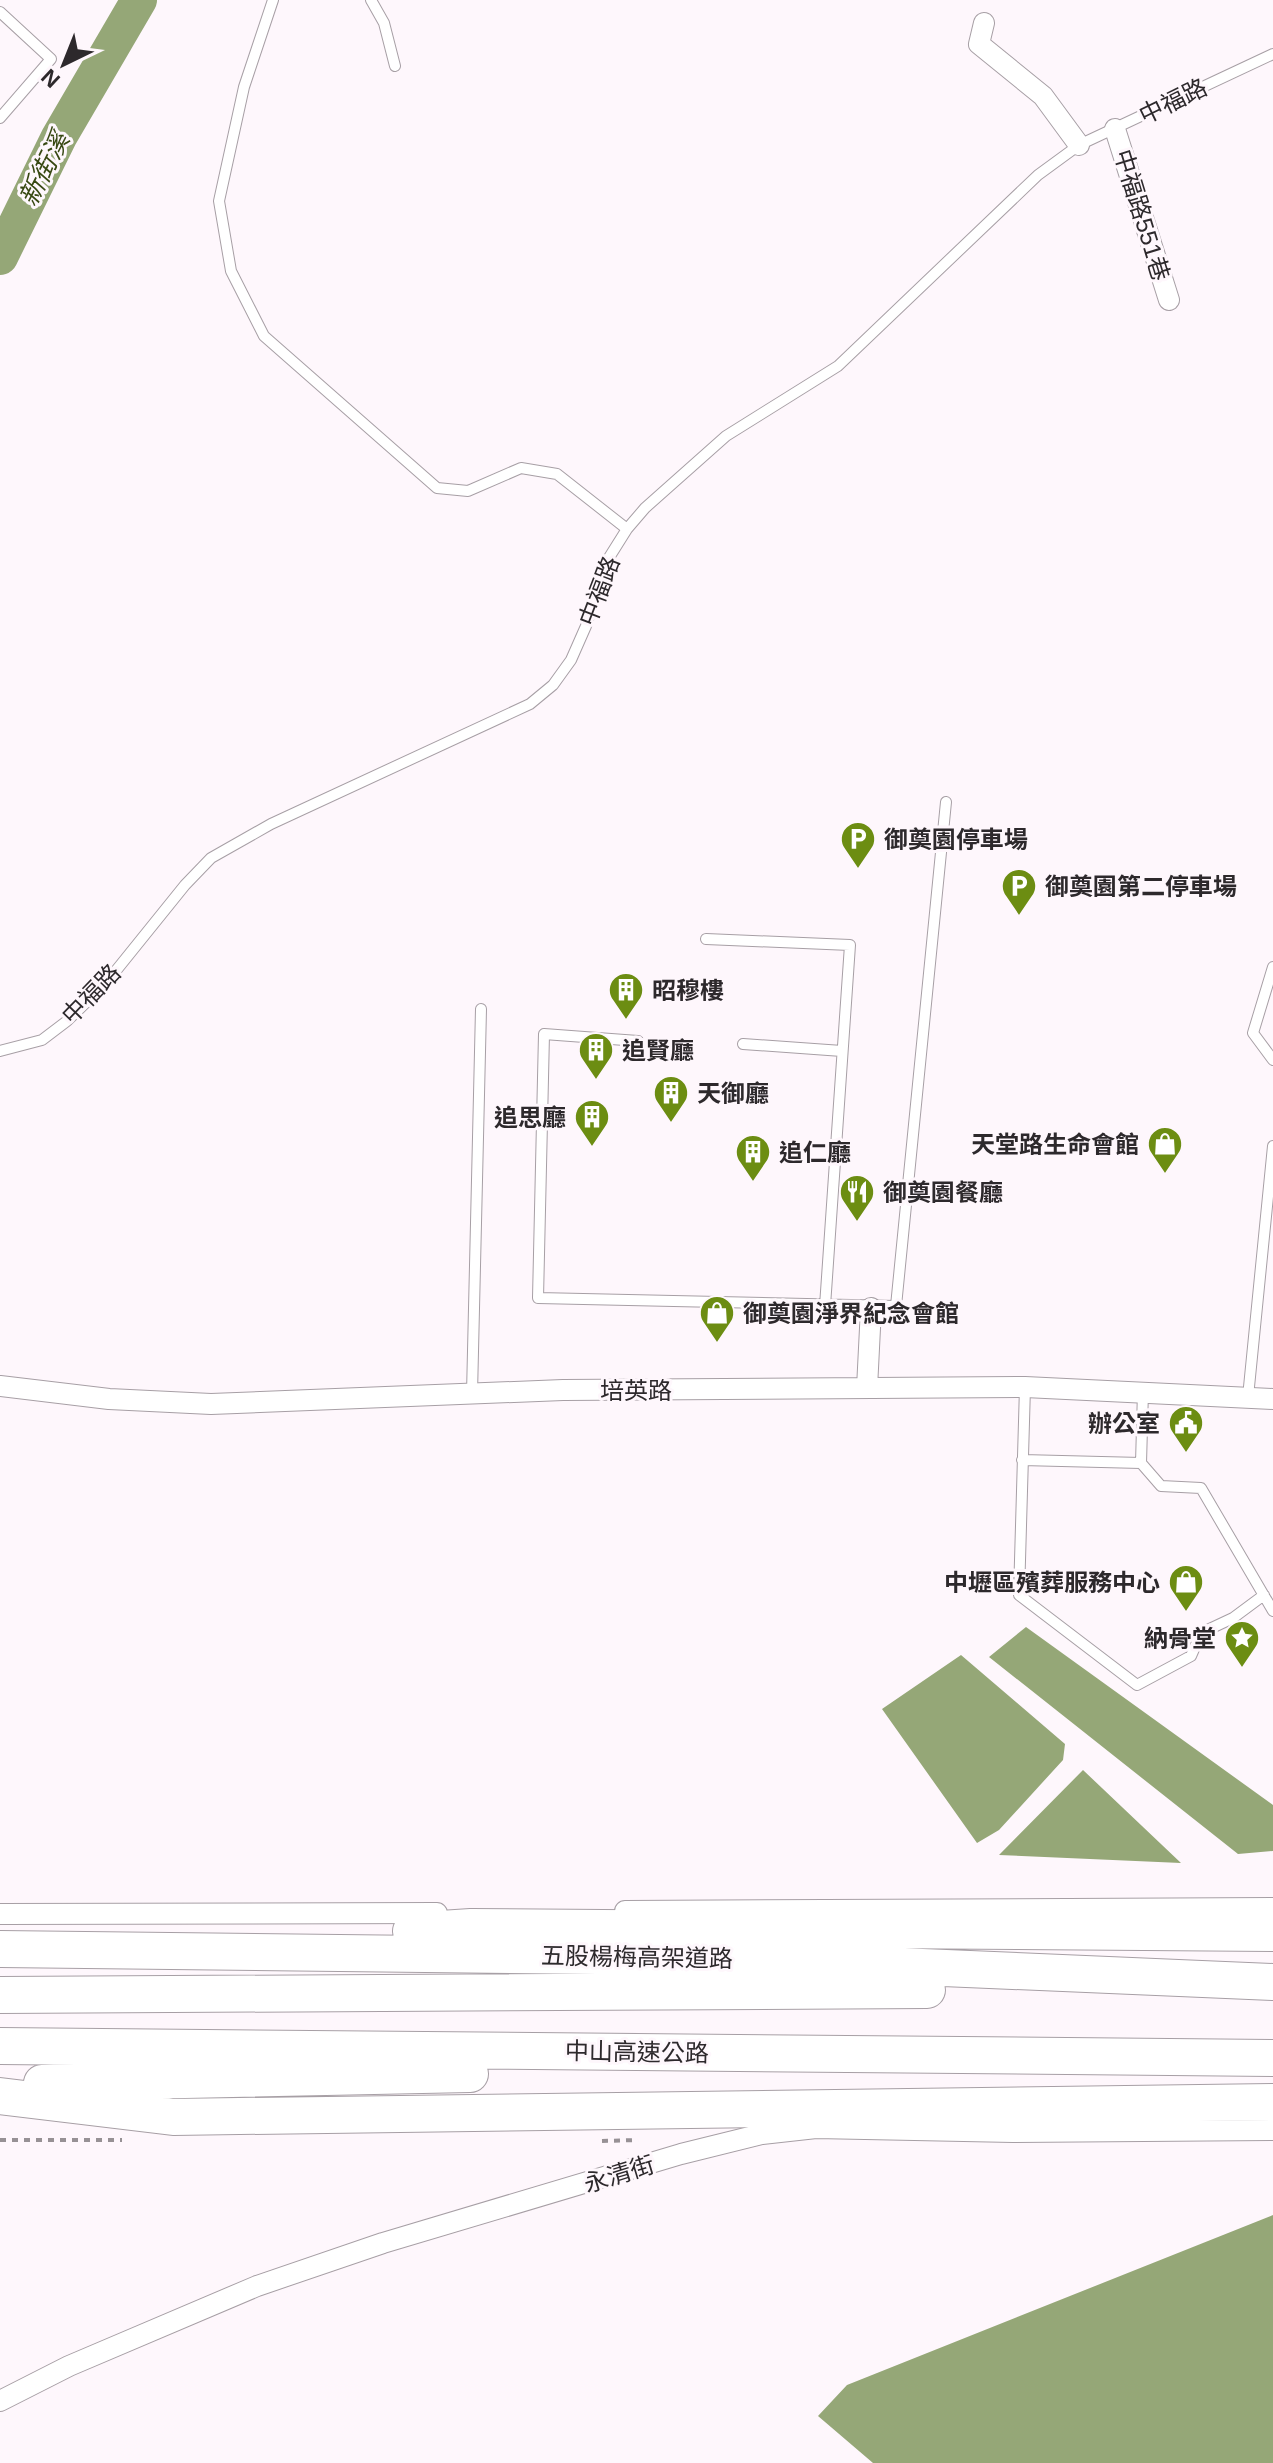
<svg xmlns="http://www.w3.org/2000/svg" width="1273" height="2463" viewBox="0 0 1273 2463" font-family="Arial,'Noto Sans TC',sans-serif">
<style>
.water{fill:#95a777}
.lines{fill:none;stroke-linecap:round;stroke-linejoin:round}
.river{stroke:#95a777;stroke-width:36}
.lane-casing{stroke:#a79fa5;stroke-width:12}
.street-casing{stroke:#a79fa5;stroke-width:22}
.highway-casing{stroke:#a79fa5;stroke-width:38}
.path{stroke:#979195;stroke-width:4;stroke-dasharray:6 6;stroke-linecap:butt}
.lane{stroke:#fff;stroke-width:10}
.street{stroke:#fff;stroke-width:20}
.highway{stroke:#fff;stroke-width:36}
.labels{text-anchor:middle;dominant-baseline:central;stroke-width:6;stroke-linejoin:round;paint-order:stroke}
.street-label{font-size:24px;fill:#2d292c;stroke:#fef7fc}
.poi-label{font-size:24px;font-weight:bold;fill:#2d292c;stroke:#fef7fc;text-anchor:start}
.water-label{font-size:26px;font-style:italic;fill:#384913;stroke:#fef7fc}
</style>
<rect width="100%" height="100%" fill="#fef7fc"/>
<path class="water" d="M 1026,1627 L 1273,1805 L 1273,1851 L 1238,1854 L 989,1657 Z
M 961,1655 L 1065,1744 L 1063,1760 L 999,1830 L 977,1843 L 882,1709 Z
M 1083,1770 L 1181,1863 L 999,1855 Z
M 1273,2215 L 1273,2463 L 873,2463 L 818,2416 L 847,2385 Z"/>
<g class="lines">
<path class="river" d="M 0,257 L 59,137 L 139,0"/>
<defs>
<path id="lane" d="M 273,0 L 244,87 L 219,201 L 231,271 L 264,336 L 437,488 L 468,491 L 521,468 L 557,474 L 627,529
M 371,0 L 384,23 L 395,66
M 0,12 L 51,59 L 0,118
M 706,939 L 850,945 L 825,1306
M 1273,967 L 1253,1033 L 1273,1060
M 638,1041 L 544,1034 L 538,1298 L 896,1306 L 946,802
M 743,1044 L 842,1051
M 0,1051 L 42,1040 L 67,1021 L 106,983 L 185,885 L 211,858 L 271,824 L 530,704 L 553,685 L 571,660 L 586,626 L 605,564 L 627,529 L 645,508 L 726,436 L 838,366 L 1038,175 L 1079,145 L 1273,54
M 1025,1387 L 1019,1595 L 1137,1685 L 1191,1656 L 1201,1633 L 1233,1618 L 1264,1595
M 1143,1391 L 1141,1463 L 1161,1486 L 1201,1488 L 1273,1611
M 472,1394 L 481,1009
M 1248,1397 L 1273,1146
M 1022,1460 L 1141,1463"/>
<path id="street" d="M 984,23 L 979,44 L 1043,96 L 1079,145
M 1115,129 L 1169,300
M 0,1386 L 109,1399 L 211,1404 L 563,1390 L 1025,1387 L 1273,1399
M 867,1388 L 871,1308
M 625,1911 L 1273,1908
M 0,1914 L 437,1913
M 0,2401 L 69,2366 L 257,2286 L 383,2243 L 681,2154 L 762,2134 L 816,2128 L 1013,2132 L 1273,2130"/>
<path id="highway" d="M 411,1931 L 471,1927 L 1273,1933
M 0,1949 L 687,1957 L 1273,1982
M 0,1995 L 927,1990
M 0,2046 L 1273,2058
M 42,2083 L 470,2074
M 0,2096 L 173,2117 L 1273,2102"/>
</defs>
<use href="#lane" class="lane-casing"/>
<use href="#street" class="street-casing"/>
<use href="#highway" class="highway-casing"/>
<path class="path" d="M 0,2140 L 122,2140
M 602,2141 L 638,2140"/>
<use href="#lane" class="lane"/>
<use href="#street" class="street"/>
<use href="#highway" class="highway"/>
</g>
<defs>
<symbol id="parking-pin" viewBox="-11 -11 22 30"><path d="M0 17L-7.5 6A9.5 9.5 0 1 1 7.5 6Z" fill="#6c8d12" stroke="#fef7fc"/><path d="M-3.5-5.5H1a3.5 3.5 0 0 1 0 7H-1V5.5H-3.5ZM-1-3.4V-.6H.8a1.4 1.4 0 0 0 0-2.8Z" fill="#fff"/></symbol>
<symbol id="building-pin" viewBox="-11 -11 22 30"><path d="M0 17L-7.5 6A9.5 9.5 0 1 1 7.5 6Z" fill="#6c8d12" stroke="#fef7fc"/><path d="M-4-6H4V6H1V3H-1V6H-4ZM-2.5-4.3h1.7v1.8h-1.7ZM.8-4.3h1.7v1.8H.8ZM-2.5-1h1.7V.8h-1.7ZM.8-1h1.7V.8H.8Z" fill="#fff"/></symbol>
<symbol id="shop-pin" viewBox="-11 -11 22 30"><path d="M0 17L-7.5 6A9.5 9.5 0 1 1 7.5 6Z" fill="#6c8d12" stroke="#fef7fc"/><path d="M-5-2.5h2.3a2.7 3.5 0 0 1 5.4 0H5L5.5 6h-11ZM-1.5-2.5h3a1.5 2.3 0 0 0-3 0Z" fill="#fff"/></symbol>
<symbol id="restaurant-pin" viewBox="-11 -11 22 30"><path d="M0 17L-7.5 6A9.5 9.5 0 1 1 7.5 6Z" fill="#6c8d12" stroke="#fef7fc"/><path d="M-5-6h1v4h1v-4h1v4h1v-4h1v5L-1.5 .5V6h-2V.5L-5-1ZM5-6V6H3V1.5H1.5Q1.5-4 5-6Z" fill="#fff"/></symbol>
<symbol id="civic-pin" viewBox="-11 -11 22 30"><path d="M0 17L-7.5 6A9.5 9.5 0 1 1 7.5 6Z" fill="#6c8d12" stroke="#fef7fc"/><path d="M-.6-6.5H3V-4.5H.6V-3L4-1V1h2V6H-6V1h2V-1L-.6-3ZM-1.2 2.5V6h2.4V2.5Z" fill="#fff"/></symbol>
<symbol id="sight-pin" viewBox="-11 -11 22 30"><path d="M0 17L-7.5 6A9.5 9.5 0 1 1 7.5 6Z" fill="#6c8d12" stroke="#fef7fc"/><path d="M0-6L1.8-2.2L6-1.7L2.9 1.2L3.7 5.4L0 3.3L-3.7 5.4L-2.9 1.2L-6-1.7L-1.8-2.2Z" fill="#fff"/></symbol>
</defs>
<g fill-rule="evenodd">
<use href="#parking-pin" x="838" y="819" width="40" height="54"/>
<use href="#parking-pin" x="999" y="866" width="40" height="54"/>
<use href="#building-pin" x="606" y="970" width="40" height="54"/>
<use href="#building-pin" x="576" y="1030" width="40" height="54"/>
<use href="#building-pin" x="651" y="1073" width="40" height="54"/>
<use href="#building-pin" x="572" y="1097" width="40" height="54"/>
<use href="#shop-pin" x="1145" y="1124" width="40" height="54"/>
<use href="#building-pin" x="733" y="1132" width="40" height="54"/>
<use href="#restaurant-pin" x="837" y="1172" width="40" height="54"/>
<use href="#shop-pin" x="697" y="1293" width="40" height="54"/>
<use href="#civic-pin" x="1166" y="1403" width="40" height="54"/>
<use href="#shop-pin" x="1166" y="1562" width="40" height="54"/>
<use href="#sight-pin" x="1222" y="1618" width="40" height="54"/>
</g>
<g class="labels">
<g class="street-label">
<text transform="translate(1173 101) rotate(-26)">中福路</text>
<text transform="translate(1142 215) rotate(73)">中福路551巷</text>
<text transform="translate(599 591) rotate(-69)">中福路</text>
<text transform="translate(91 994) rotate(-46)">中福路</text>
<text x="636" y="1390">培英路</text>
<text transform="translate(637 1957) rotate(1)">五股楊梅高架道路</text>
<text transform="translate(637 2052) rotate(1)">中山高速公路</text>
<text transform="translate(619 2174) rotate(-17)">永清街</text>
</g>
<g class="poi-label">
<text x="884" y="839">御奠園停車場</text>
<text x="1045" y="886">御奠園第二停車場</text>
<text x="652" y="990">昭穆樓</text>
<text x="622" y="1050">追賢廳</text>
<text x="697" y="1093">天御廳</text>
<text x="566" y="1117" text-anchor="end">追思廳</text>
<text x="1139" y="1144" text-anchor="end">天堂路生命會館</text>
<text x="779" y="1152">追仁廳</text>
<text x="883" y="1192">御奠園餐廳</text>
<text x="743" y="1313">御奠園淨界紀念會館</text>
<text x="1160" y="1423" text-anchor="end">辦公室</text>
<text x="1160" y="1582" text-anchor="end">中壢區殯葬服務中心</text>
<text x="1216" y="1638" text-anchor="end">納骨堂</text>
</g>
<g class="water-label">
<text transform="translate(44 169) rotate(-63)">新街溪</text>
</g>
</g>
<g transform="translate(64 64) rotate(223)" stroke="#fef7fc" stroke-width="6" paint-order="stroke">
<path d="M0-6L14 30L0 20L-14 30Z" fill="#2d292c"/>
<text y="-12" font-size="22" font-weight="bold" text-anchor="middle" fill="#2d292c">N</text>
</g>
</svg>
